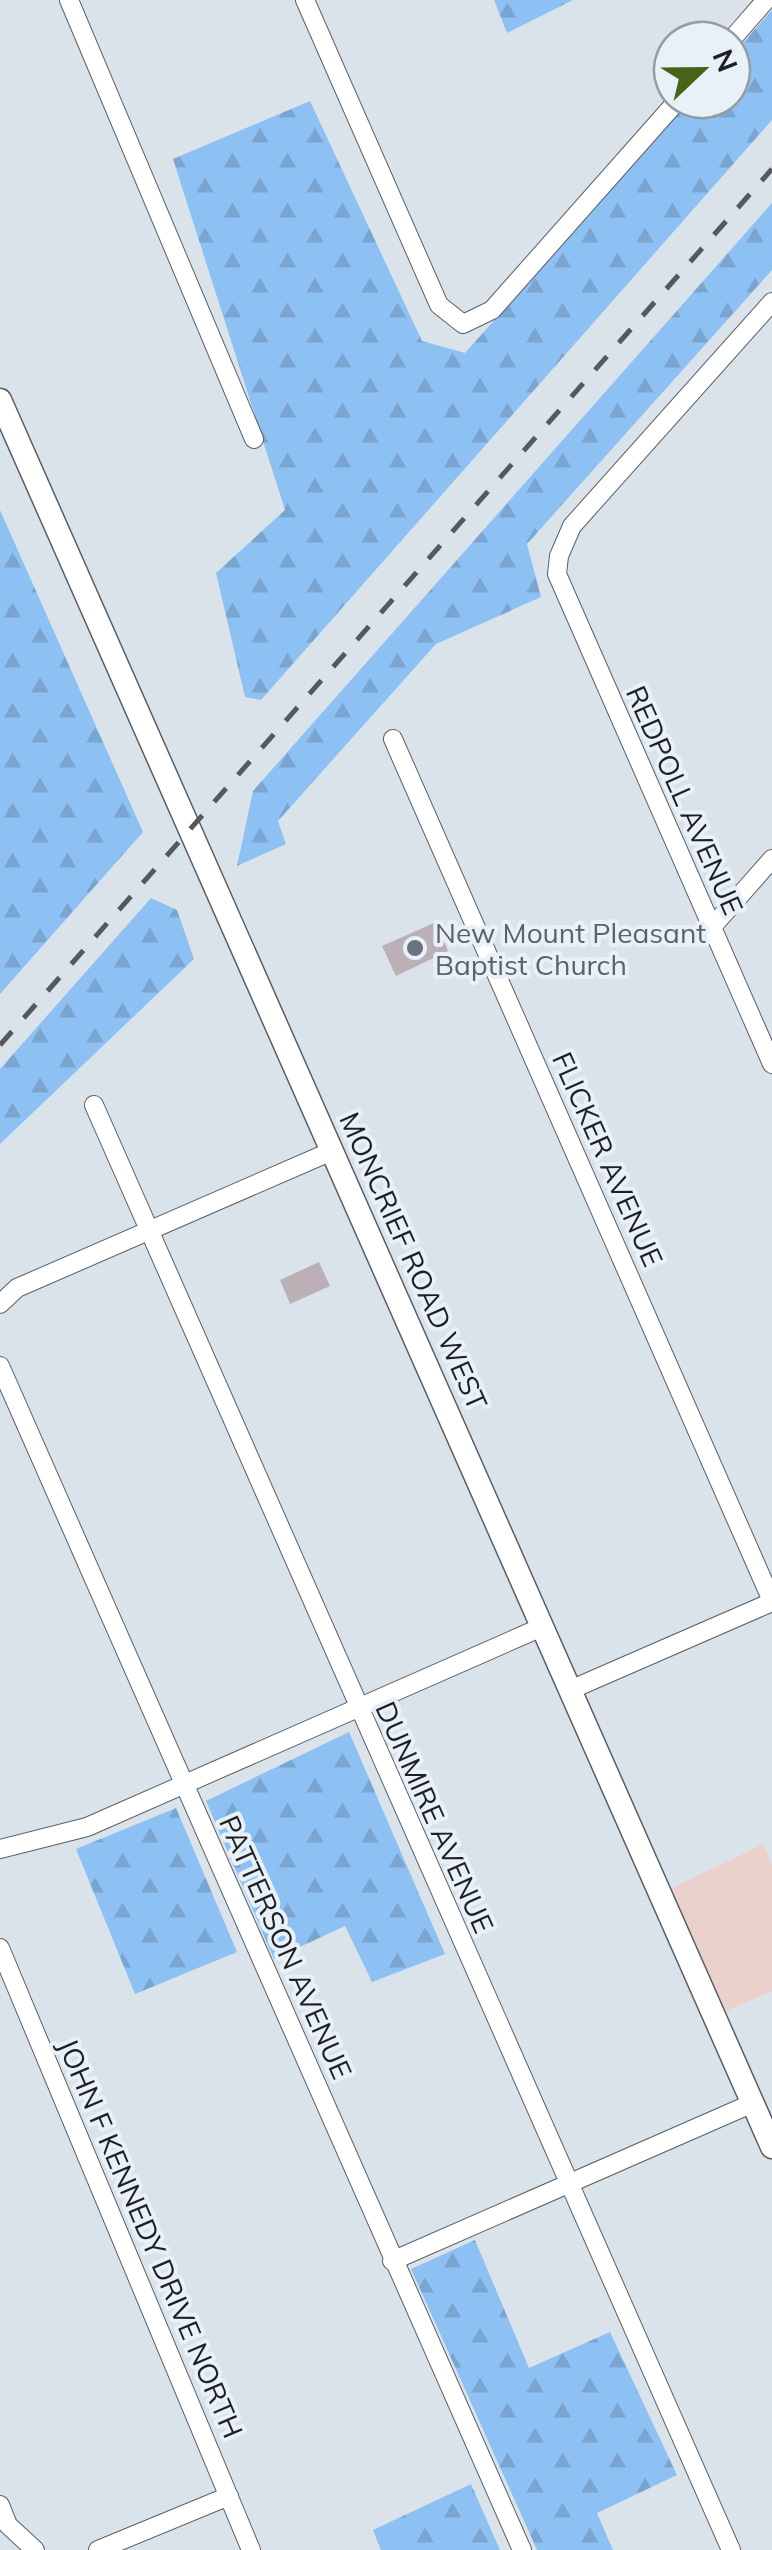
<svg xmlns="http://www.w3.org/2000/svg" width="772" height="2550" viewBox="0 0 772 2550" font-family="Mulish,sans-serif">
<style>
.commercial{fill:#ebd1cb}
.forest{fill:url(#forest-firs)}
.building{fill:#bbb0b5}
.lines{fill:none;stroke-linecap:round;stroke-linejoin:round}
.minor-casing{stroke:#595f66;stroke-width:20}
.tertiary-casing{stroke:#595f66;stroke-width:25}
.minor{stroke:#fff;stroke-width:18}
.tertiary{stroke:#fff;stroke-width:22}
.rail{stroke:#55595d;stroke-width:5;stroke-dasharray:18 18;stroke-linecap:butt}
.worship-dot{fill:#6b7280;stroke:#e8f0f8;stroke-width:4}
.labels{text-anchor:middle;dominant-baseline:central;stroke-width:8;stroke-linejoin:round;paint-order:stroke}
.street-label{font-size:28px;fill:#1d1f22;stroke:#e8f0f8}
.worship-label{font-size:28px;fill:#5b616d;stroke:#e8f0f8;text-anchor:start}
</style>
<defs>
<pattern id="forest-firs" width="22" height="20" patternUnits="userSpaceOnUse" patternTransform="scale(2.5)"><rect width="22" height="20" fill="#8ec1f3"/><path d="M5 1l3.5 6h-7zM16 11l3.5 6h-7z" fill="#7aa5d0"/></pattern>
</defs>
<rect width="100%" height="100%" fill="#dbe3ea"/>
<path class="commercial" d="M 763,1844 L 772,1865 L 772,1991 L 722,2013 L 668,1890 Z"/>
<path class="forest" d="M 494,0 L 573,0 L 507,33 Z
M 772,10 L 772,120 L 261,700 L 245,697 L 216,573 L 285,510 L 173,159 L 310,101 L 422,341 L 465,353 L 691,100 L 732,100 L 732,55 Z
M 772,203 L 772,270 L 527,544 L 541,597 L 436,644 L 278,821 L 286,844 L 237,866 L 253,791 Z
M 0,510 L 143,832 L 0,994 Z
M 151,898 L 177,910 L 194,959 L 0,1144 L 0,1069 Z
M 349,1732 L 445,1954 L 372,1982 L 345,1926 L 274,1959 L 206,1801 Z
M 176,1808 L 237,1952 L 135,1994 L 76,1849 Z
M 475,2240 L 529,2368 L 610,2332 L 677,2475 L 597,2513 L 613,2550 L 537,2550 L 411,2269 Z
M 471,2484 L 500,2550 L 381,2550 L 373,2530 Z"/>
<path class="building" d="M 436,922 L 448,951 L 396,976 L 382,946 Z
M 319,1262 L 330,1286 L 290,1304 L 280,1280 Z"/>
<g class="lines">
<defs>
<path id="minor" d="M 69,0 L 254,439
M 305,0 L 439,305 L 463,324 L 492,310 L 678,100
M 731,40 L 766,0
M 772,302 L 572,526 L 559,556 L 557,574 L 772,1064
M 393,739 L 772,1601
M 712,927 L 772,859
M 94,1105 L 731,2550
M 0,1304 L 17,1288 L 332,1151
M 0,1366 L 522,2550
M 570,1690 L 772,1602
M 0,1849 L 87,1827 L 542,1627
M 0,1948 L 251,2550
M 392,2261 L 753,2103
M 0,2505 L 8,2525 L 35,2550
M 98,2550 L 229,2496"/>
<path id="tertiary" d="M 0,400 L 772,2147"/>
</defs>
<use href="#minor" class="minor-casing"/>
<use href="#tertiary" class="tertiary-casing"/>
<use href="#minor" class="minor"/>
<use href="#tertiary" class="tertiary"/>
<path class="rail" d="M 0,1045 L 772,169"/>
</g>
<circle class="worship-dot" cx="415" cy="948" r="10"/>
<g class="labels">
<g class="street-label">
<text transform="translate(685 800) rotate(66)">REDPOLL AVENUE</text>
<text transform="translate(608 1159) rotate(66)">FLICKER AVENUE</text>
<text transform="translate(414 1261) rotate(66)">MONCRIEF ROAD WEST</text>
<text transform="translate(435 1817) rotate(66)">DUNMIRE AVENUE</text>
<text transform="translate(286 1947) rotate(66)">PATTERSON AVENUE</text>
<text transform="translate(151 2238) rotate(67)">JOHN F KENNEDY DRIVE NORTH</text>
</g>
<g class="worship-label">
<text x="435" y="932">New Mount Pleasant<tspan x="435" dy="32">Baptist Church</tspan></text>
</g>
</g>
<g transform="translate(702 70) rotate(68)"><circle r="48" fill="#e8f0f8" stroke="#979ca2" stroke-width="2.5"/>
<path d="M0-8L18 38L0 25L-18 38Z" fill="#466316"/>
<text y="-15" font-size="28" font-weight="bold" text-anchor="middle" fill="#1d1f22">N</text>
</g>
</svg>
